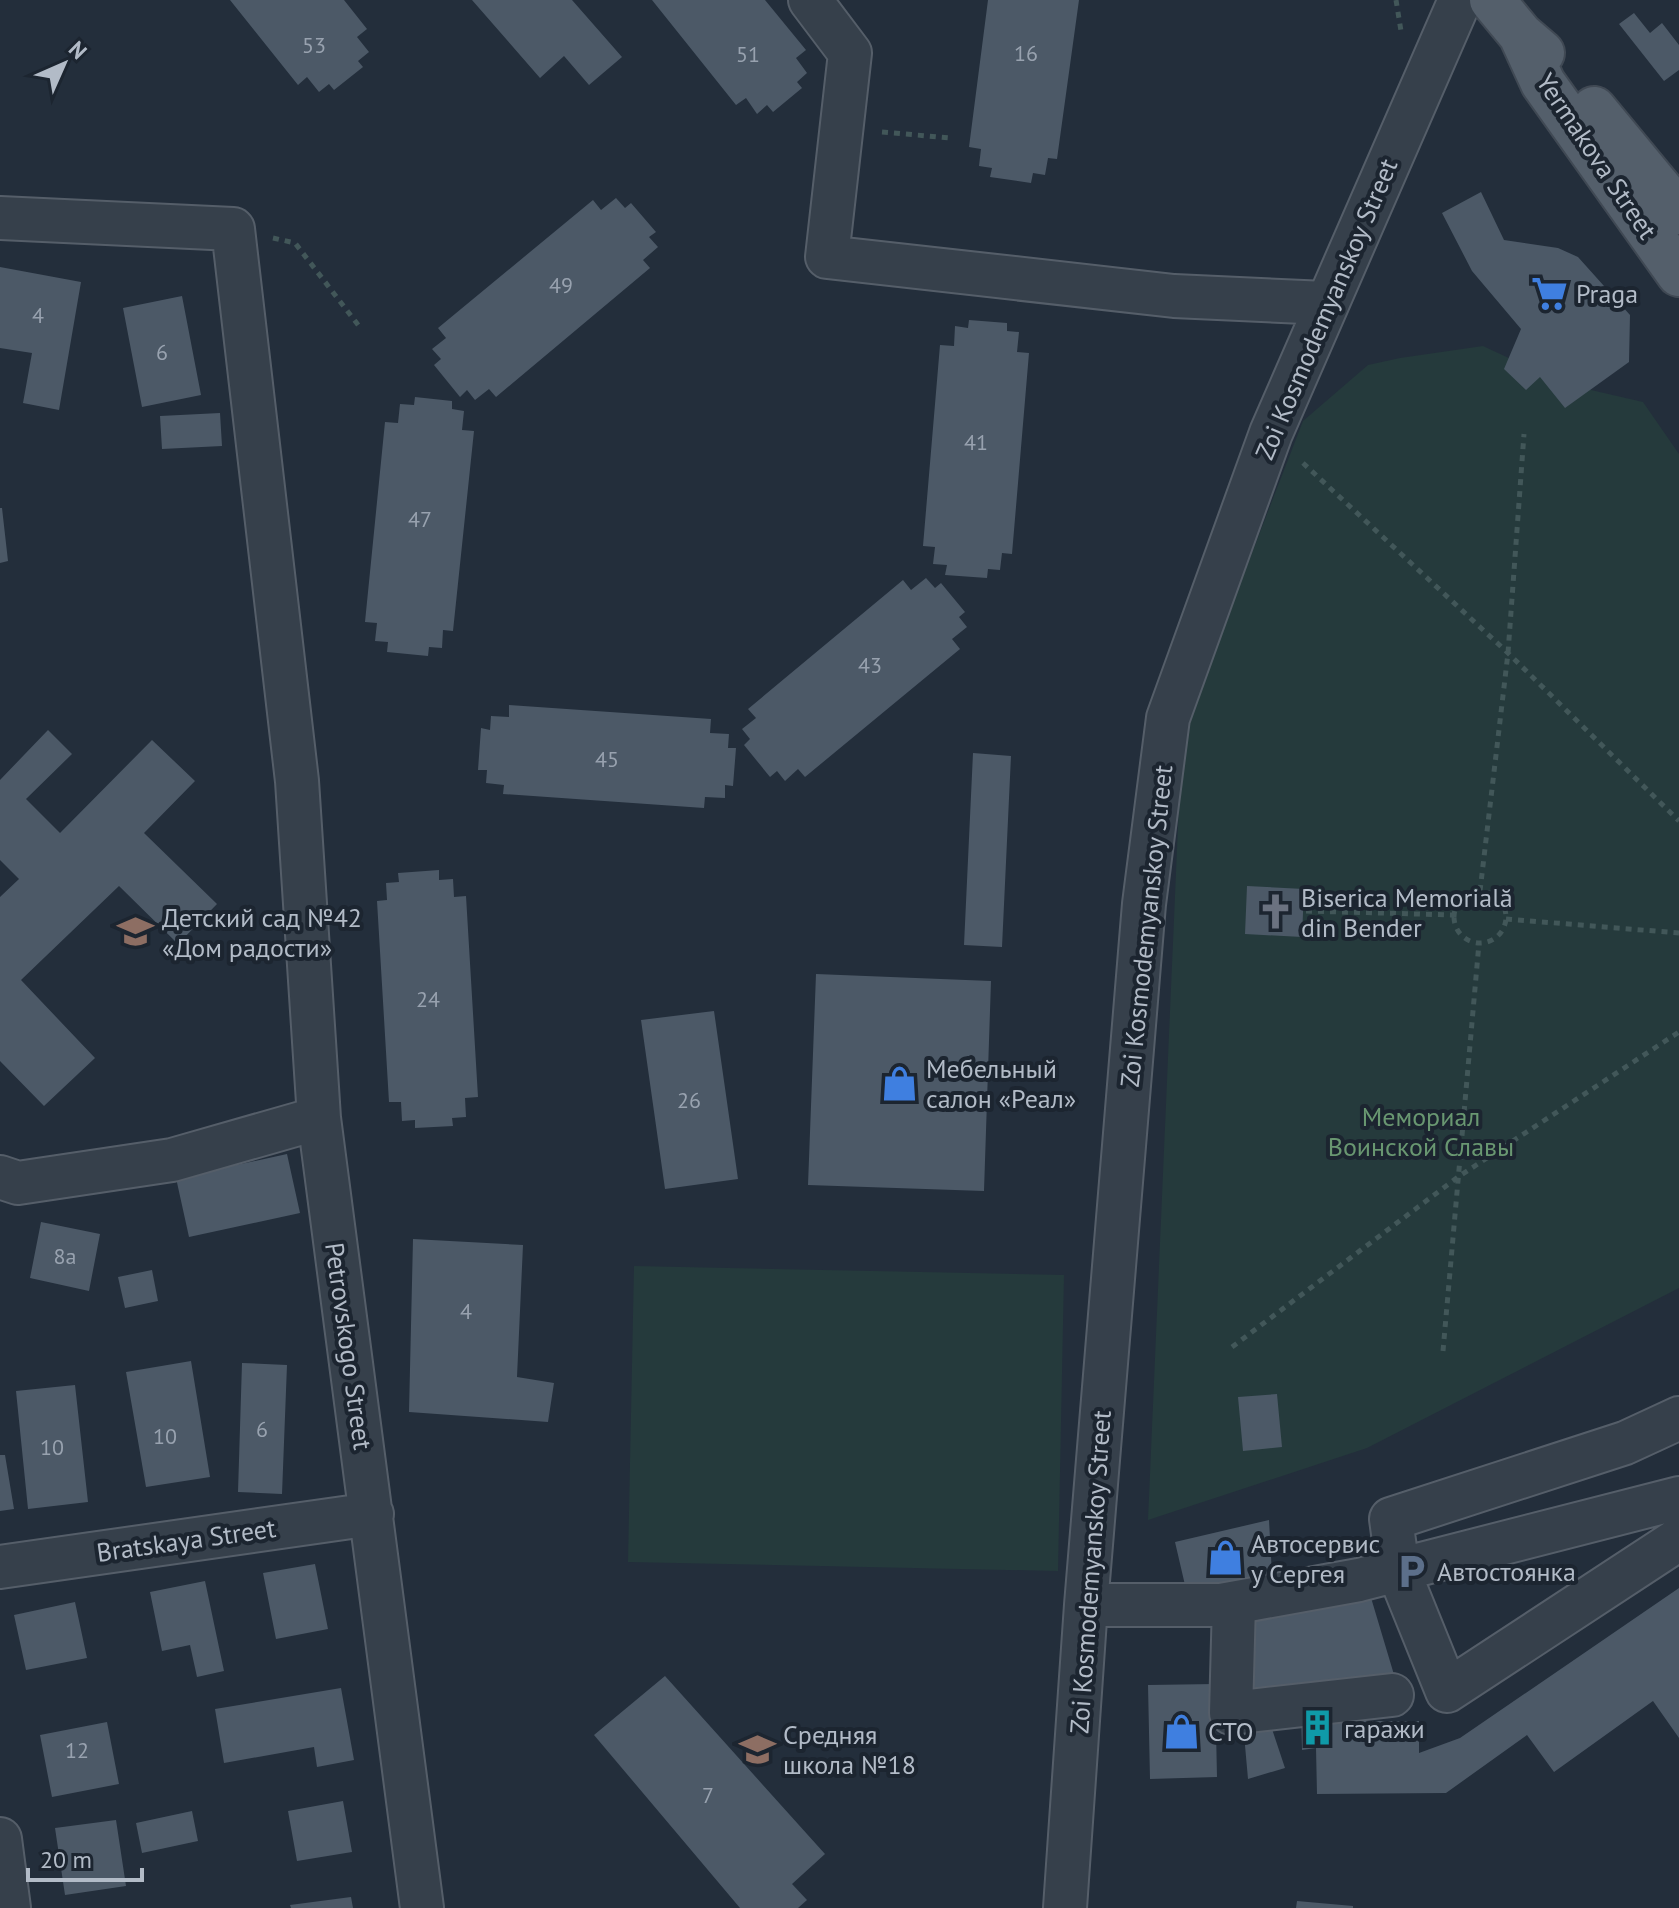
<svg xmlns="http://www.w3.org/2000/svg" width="1679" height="1908" viewBox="0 0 1679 1908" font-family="'PT Sans',sans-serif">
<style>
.green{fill:#253a3c}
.building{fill:#4c5967}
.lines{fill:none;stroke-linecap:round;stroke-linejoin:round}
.minor-casing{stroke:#555e69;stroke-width:46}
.major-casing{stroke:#404954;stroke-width:48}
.path{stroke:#425759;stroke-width:5;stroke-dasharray:6 6;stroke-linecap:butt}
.minor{stroke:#36404b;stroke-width:42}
.major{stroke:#545f6b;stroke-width:44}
.labels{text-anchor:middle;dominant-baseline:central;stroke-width:8;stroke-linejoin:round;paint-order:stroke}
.number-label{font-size:22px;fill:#98a2af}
.street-label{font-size:26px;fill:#b2bbc7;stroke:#1c2530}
.poi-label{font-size:26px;fill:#b2bbc7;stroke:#1c2530;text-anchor:start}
.park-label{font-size:26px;fill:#699771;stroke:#1c2530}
</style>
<rect width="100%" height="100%" fill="#232e3b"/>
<path class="green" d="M 1483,346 L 1565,384 L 1643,402 L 1679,454 L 1679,1288 L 1367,1448 L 1148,1520 L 1182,734 L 1303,421 L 1368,365 L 1400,358 Z
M 634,1266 L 1064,1275 L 1058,1571 L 628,1562 Z"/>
<path class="building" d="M 230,0 L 344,0 L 367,29 L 357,37 L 369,52 L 358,61 L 363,67 L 334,90 L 329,84 L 319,92 L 307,77 L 298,85 Z
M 472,0 L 572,0 L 622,57 L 589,85 L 564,56 L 540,78 Z
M 652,0 L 765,0 L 806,50 L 796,58 L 807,73 L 797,82 L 802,88 L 773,112 L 767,105 L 757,114 L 746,98 L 736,105 Z
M 988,0 L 1079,0 L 1057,159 L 1048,158 L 1045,175 L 1033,173 L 1031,183 L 990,177 L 992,168 L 979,166 L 981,149 L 969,147 Z
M 1634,13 L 1650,33 L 1662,23 L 1679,45 L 1679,70 L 1664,81 L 1619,24 Z
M 1481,192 L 1504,240 L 1558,248 L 1578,257 L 1630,315 L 1629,362 L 1565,408 L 1540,377 L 1526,390 L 1504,369 L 1521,329 L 1472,271 L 1442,213 Z
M 616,198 L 625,208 L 631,203 L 656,232 L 649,237 L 658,247 L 643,260 L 650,268 L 496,397 L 489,389 L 475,400 L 467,390 L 460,397 L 434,365 L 441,359 L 432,349 L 446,338 L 438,328 L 593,200 L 601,210 Z
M 0,267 L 81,282 L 59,410 L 23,403 L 32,353 L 0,348 Z
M 182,296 L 201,395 L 142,407 L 123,308 Z
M 969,320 L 1007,323 L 1007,331 L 1019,332 L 1017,352 L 1029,353 L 1012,554 L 1002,553 L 1000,570 L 988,569 L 987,578 L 945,575 L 947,565 L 933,564 L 935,547 L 923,546 L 940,345 L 954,346 L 955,326 L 968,328 Z
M 415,397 L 452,401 L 452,409 L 464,411 L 462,430 L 474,431 L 453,631 L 443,630 L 442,648 L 429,647 L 428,656 L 387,652 L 388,642 L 375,641 L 377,623 L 365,622 L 385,422 L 398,423 L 400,404 L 414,405 Z
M 220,413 L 222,446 L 162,449 L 160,416 Z
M 0,508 L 2,508 L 8,561 L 0,563 Z
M 926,578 L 935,588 L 941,583 L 965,612 L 959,617 L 967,627 L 952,639 L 960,649 L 805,777 L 798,769 L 785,781 L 777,771 L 770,777 L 744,745 L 750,739 L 742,729 L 756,718 L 748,709 L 903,580 L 911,590 Z
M 509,705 L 711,719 L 710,733 L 729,734 L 728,748 L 736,748 L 733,786 L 725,785 L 725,798 L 705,797 L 704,808 L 503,794 L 504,785 L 486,783 L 487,770 L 478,770 L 481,728 L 490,730 L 491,716 L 509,717 Z
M 48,730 L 72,754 L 26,799 L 60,833 L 152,740 L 195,781 L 144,833 L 217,904 L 178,944 L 119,886 L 21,980 L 95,1058 L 44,1106 L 0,1061 L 0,897 L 19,879 L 0,860 L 0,780 Z
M 973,753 L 1011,756 L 1002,947 L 964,945 Z
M 439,870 L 439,880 L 453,879 L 454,897 L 466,896 L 478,1097 L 465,1098 L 466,1117 L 452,1118 L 453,1126 L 415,1128 L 415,1120 L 402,1121 L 401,1102 L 389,1102 L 377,901 L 387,900 L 386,883 L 399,882 L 398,873 Z
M 1247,886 L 1304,889 L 1302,937 L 1245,934 Z
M 816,974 L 991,981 L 984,1191 L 808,1185 Z
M 714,1011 L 738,1179 L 665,1189 L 641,1020 Z
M 287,1154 L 300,1213 L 189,1237 L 176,1178 Z
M 41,1222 L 100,1234 L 89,1291 L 30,1278 Z
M 413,1239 L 523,1245 L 517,1377 L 554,1383 L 548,1422 L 409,1412 Z
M 152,1270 L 158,1301 L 125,1308 L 118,1277 Z
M 191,1361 L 210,1477 L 146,1487 L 126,1372 Z
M 242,1363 L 287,1365 L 282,1494 L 238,1492 Z
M 75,1385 L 88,1502 L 28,1509 L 16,1391 Z
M 1277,1394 L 1282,1447 L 1243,1451 L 1238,1397 Z
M 0,1455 L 5,1455 L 14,1509 L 0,1511 Z
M 1269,1520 L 1272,1575 L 1188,1598 L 1175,1542 Z
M 315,1564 L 328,1629 L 276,1639 L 263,1573 Z
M 205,1581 L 224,1671 L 197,1677 L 190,1645 L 162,1651 L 150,1592 Z
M 1679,1588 L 1679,1738 L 1653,1701 L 1554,1772 L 1527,1735 L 1446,1793 L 1317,1794 L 1316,1748 L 1302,1750 L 1301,1711 L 1334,1721 L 1419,1721 L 1419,1753 L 1460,1738 Z
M 1369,1591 L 1395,1678 L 1235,1699 L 1240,1624 Z
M 75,1602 L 87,1658 L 26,1670 L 14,1615 Z
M 665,1676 L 825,1854 L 792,1884 L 807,1900 L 798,1908 L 740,1908 L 594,1735 Z
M 1215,1684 L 1217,1777 L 1150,1779 L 1148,1685 Z
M 341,1688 L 354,1760 L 317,1767 L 314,1747 L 224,1763 L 215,1709 Z
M 1269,1720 L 1285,1768 L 1248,1779 L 1243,1723 Z
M 107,1722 L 119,1784 L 52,1797 L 40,1735 Z
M 343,1801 L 352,1852 L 297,1861 L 288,1811 Z
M 192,1811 L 198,1841 L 142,1853 L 136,1823 Z
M 116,1820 L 126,1886 L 65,1895 L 55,1828 Z
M 351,1897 L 353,1908 L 291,1908 L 290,1905 Z
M 1297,1901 L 1353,1906 L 1353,1908 L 1296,1908 Z"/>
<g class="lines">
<defs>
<path id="minor" d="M 810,0 L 850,53 L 827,257 L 1174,296 L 1326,303
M 0,218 L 233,229 L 297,781 L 319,1118 L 422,1908
M 0,1177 L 18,1183 L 172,1160 L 319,1118
M 1679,1418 L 1625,1443 L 1391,1519 L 1398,1570 L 1679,1498
M 0,1567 L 372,1514
M 1234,1603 L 1231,1713 L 1392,1695
M 1086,1605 L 1221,1605 L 1359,1580 L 1398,1570 L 1447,1691 L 1679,1539
M 0,1839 L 9,1908
M 1065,1908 L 1086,1605 L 1144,904 L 1168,718 L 1271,433 L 1460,0"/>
<path id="major" d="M 1492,0 L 1521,35 L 1542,53
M 1521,35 L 1543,83 L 1679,274
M 1594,109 L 1679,212"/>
</defs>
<use href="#minor" class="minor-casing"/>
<use href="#major" class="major-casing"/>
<path class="path" d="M 1396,0 L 1401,31
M 882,132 L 951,138
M 273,238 L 295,243 L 359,326
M 1303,463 L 1508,653 L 1679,821
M 1480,891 L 1508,653 L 1524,434
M1454 917a26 26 0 1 1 52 0a26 26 0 1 1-52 0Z
M 1306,911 L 1454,915
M 1506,919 L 1679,933
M 1232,1347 L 1458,1177 L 1679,1032
M 1443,1351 L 1479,943"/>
<use href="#minor" class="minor"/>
<use href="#major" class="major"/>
</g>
<defs>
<symbol id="supermarket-bare" viewBox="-9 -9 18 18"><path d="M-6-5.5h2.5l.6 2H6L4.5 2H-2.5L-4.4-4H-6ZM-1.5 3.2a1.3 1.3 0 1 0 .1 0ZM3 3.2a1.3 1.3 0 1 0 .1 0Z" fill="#3f7fe0" stroke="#1c2530" stroke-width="2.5" paint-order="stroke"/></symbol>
<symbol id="church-bare" viewBox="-9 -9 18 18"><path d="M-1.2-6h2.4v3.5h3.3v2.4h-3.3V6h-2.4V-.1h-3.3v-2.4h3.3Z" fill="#6b7280" stroke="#1c2530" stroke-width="2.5" paint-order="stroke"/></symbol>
<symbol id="school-bare" viewBox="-9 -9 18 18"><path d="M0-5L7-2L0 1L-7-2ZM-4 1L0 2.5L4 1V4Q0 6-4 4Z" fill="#8d6e63" stroke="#1c2530" stroke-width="2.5" paint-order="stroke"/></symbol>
<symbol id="shop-bare" viewBox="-9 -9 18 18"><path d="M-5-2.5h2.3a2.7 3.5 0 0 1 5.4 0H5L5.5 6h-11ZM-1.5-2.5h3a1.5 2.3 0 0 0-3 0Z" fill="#3f7fe0" stroke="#1c2530" stroke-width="2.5" paint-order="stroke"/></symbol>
<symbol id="parking-bare" viewBox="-9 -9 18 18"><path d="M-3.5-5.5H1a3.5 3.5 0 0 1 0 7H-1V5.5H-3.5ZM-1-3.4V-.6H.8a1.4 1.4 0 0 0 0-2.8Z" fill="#5c6f8a" stroke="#1c2530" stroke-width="2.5" paint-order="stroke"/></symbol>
<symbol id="building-bare" viewBox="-9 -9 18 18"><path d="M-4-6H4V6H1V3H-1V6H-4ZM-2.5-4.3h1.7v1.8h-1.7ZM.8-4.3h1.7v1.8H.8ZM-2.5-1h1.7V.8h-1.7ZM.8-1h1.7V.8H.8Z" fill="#0f9aa8" stroke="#1c2530" stroke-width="2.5" paint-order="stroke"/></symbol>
</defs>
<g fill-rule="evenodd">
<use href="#supermarket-bare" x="1524" y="268" width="51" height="51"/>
<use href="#church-bare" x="1250" y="886" width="51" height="51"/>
<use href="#school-bare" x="110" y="906" width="51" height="51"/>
<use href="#shop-bare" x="874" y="1058" width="51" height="51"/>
<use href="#shop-bare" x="1200" y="1532" width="51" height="51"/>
<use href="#parking-bare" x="1386" y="1546" width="51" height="51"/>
<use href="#building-bare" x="1292" y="1702" width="51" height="51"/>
<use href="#shop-bare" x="1156" y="1706" width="51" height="51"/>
<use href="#school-bare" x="732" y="1724" width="51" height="51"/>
</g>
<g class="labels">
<g class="number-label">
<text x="314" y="45">53</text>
<text x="1026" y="53">16</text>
<text x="748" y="54">51</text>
<text x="561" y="285">49</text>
<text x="38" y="315">4</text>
<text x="162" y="352">6</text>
<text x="976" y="442">41</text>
<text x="420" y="519">47</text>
<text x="870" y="665">43</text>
<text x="607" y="759">45</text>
<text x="428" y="999">24</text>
<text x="689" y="1100">26</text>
<text x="65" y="1256">8а</text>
<text x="466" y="1311">4</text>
<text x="262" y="1429">6</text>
<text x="165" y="1436">10</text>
<text x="52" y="1447">10</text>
<text x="77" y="1750">12</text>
<text x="708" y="1795">7</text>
</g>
<g class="street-label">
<text transform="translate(1597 156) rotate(56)">Yermakova Street</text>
<text transform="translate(1326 309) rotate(-67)">Zoi Kosmodemyanskoy Street</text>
<text transform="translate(1146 926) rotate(-84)">Zoi Kosmodemyanskoy Street</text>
<text transform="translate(349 1346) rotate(82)">Petrovskogo Street</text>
<text transform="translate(186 1540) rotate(-8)">Bratskaya Street</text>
<text transform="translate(1090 1572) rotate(-86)">Zoi Kosmodemyanskoy Street</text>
</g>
<g class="poi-label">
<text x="1576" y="293">Praga</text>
<text x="1301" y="897">Biserica Memorială<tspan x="1301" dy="30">din Bender</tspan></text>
<text x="162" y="917">Детский сад №42<tspan x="162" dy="30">«Дом радости»</tspan></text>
<text x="926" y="1068">Мебельный<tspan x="926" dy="30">салон «Реал»</tspan></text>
<text x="1251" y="1543">Автосервис<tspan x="1251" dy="30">у Сергея</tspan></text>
<text x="1437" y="1571">Автостоянка</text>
<text x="1344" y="1728">гаражи</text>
<text x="1208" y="1731">СТО</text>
<text x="783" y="1734">Средняя<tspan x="783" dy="30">школа №18</tspan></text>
</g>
<g class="park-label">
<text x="1421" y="1116">Мемориал<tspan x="1421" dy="30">Воинской Славы</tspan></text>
</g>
</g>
<g transform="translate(64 64) rotate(45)" stroke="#1c2530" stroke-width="6" paint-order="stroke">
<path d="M0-6L14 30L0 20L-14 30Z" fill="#b2bbc7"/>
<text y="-12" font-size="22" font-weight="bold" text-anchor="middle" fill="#b2bbc7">N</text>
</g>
<path d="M28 1868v12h114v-12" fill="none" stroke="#b2bbc7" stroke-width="4"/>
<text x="40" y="1868" font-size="24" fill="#b2bbc7" stroke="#1c2530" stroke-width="6" paint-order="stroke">20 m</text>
</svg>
